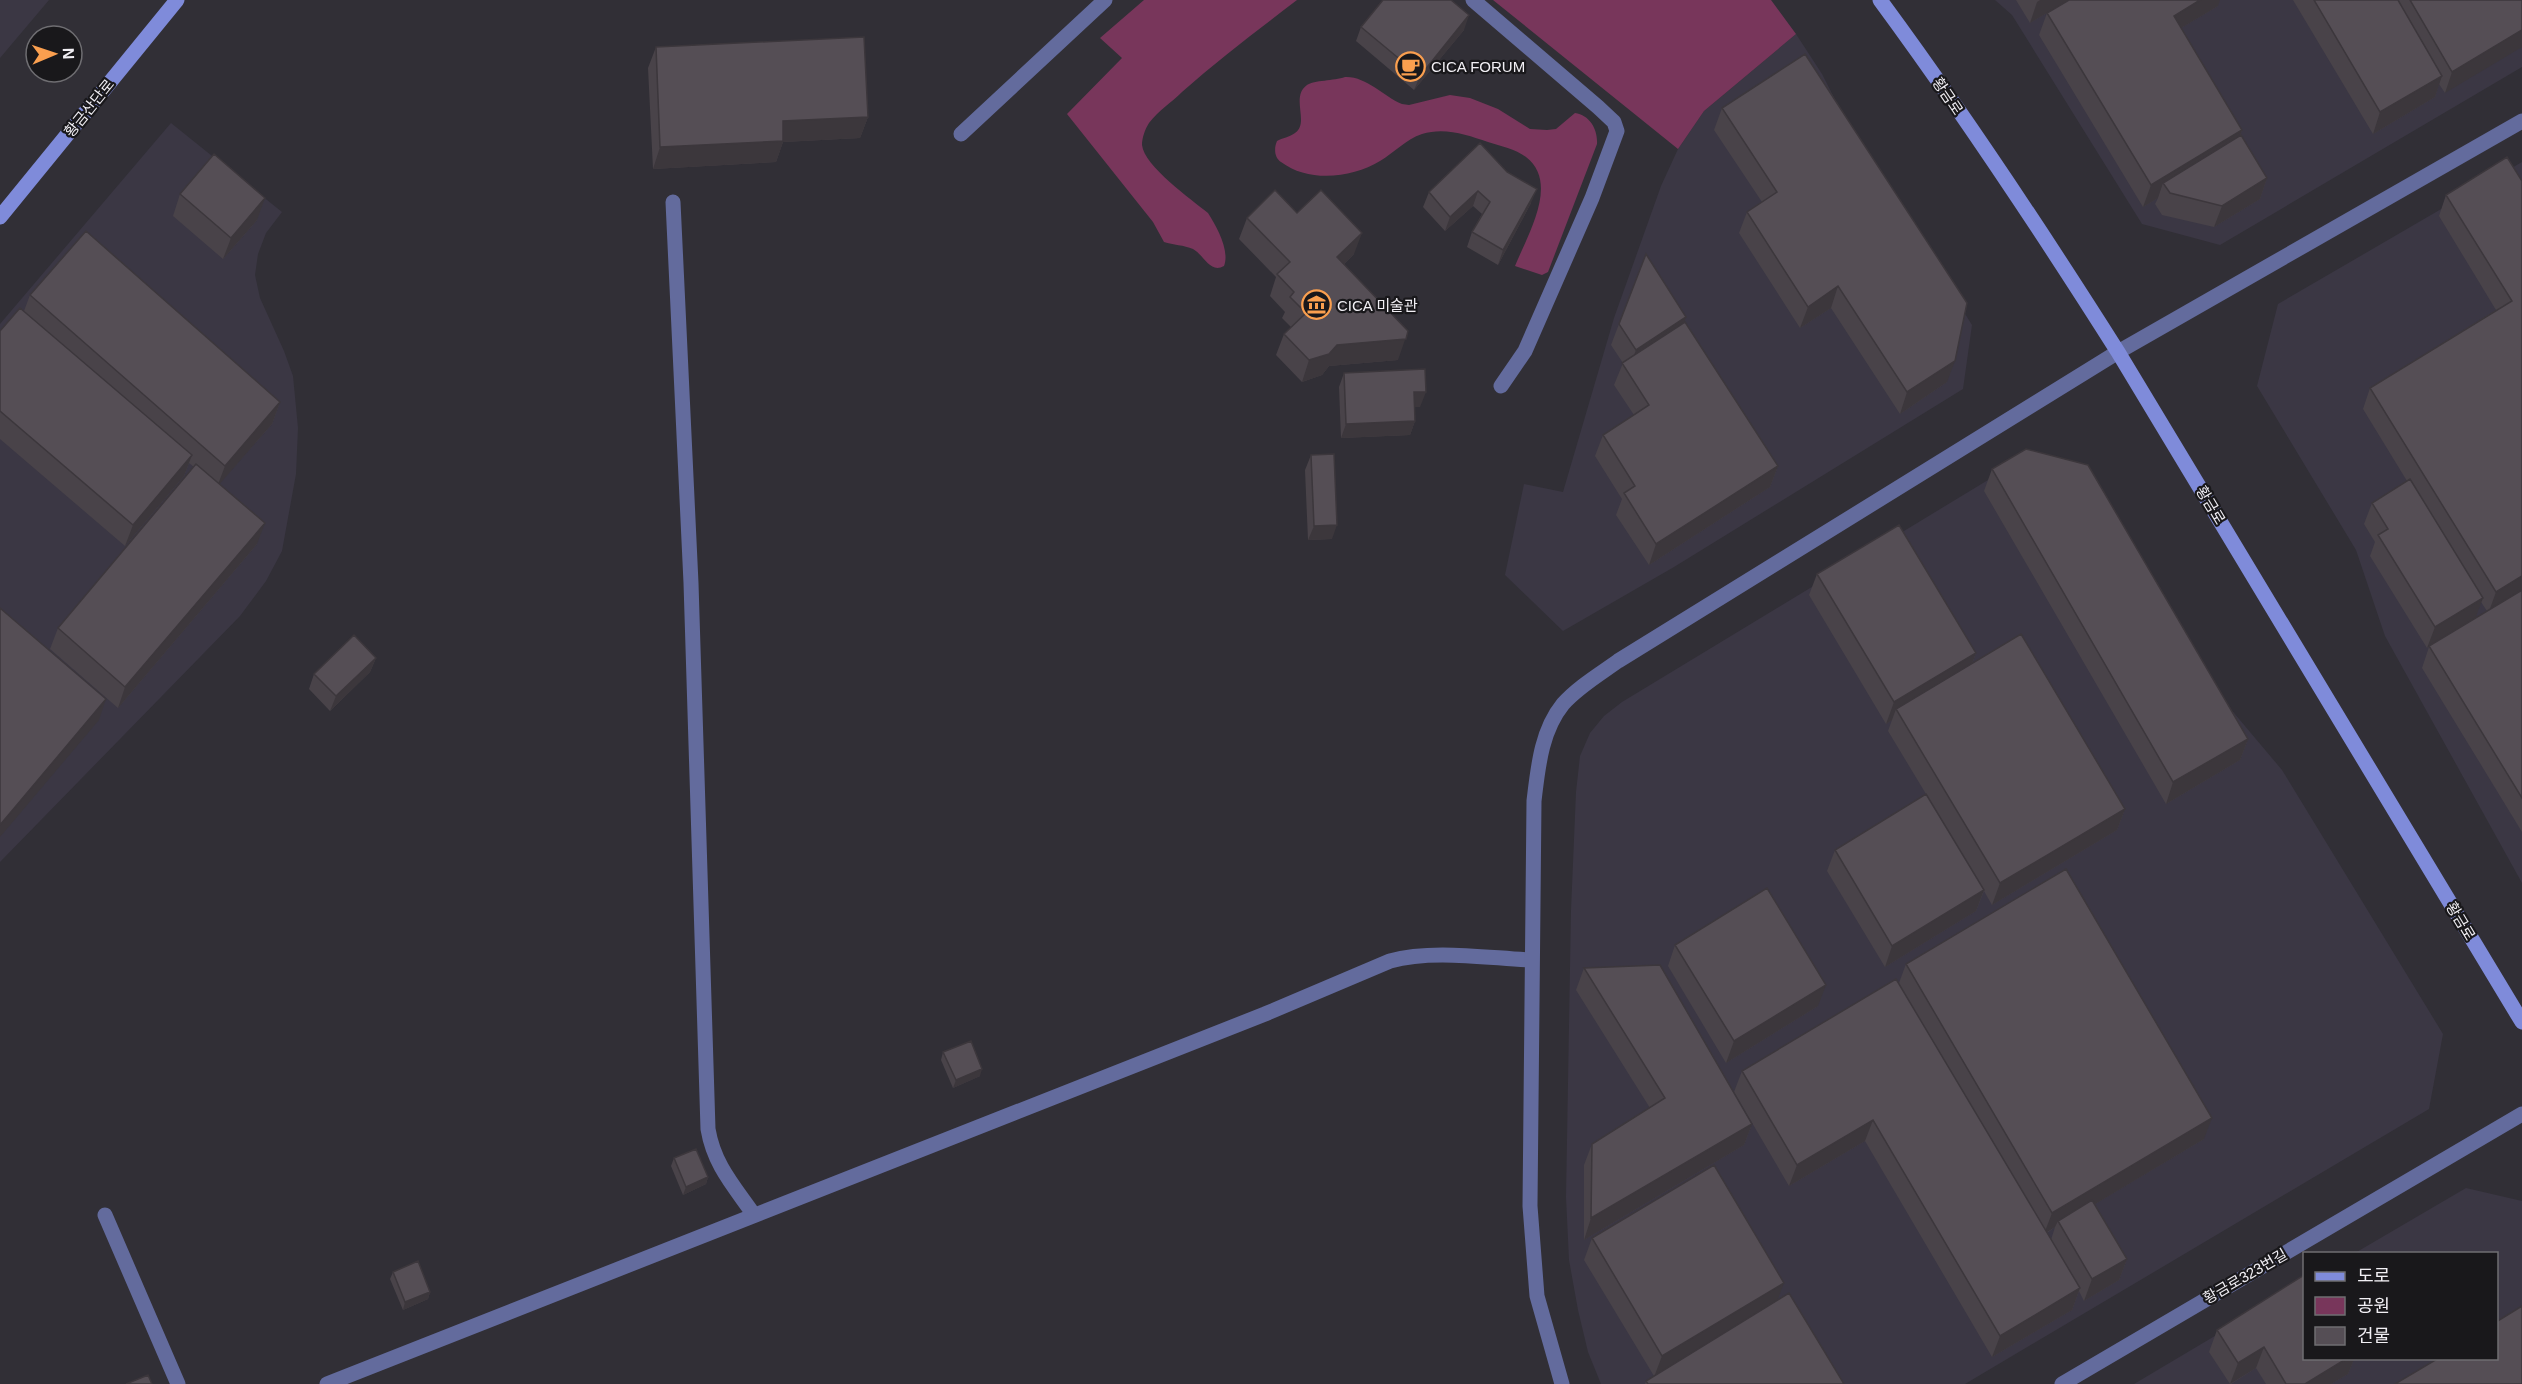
<svg xmlns="http://www.w3.org/2000/svg" width="2522" height="1384" viewBox="0 0 2522 1384" font-family="Helvetica,'Noto Sans KR',sans-serif">
<style>
.built{fill:#3b3744}
.green{fill:#78365b}
.lines{fill:none;stroke-linecap:round;stroke-linejoin:round}
.lane{stroke:#636b9d;stroke-width:15}
.street{stroke:#636b9d;stroke-width:15}
.secondary{stroke:#7f8bda;stroke-width:15}
.wall{fill:#494349;fill-rule:evenodd}
.shaded-wall{fill:#3c373c}
.building{fill:#554e55;stroke:#3c373c;stroke-width:1.5}
.labels{text-anchor:middle;dominant-baseline:central;stroke-width:4.5;stroke-linejoin:round;paint-order:stroke}
.poi-label{font-size:15px;fill:#f1eff4;stroke:#19181b;text-anchor:start}
.street-label{font-size:15px;fill:#f1eff4;stroke:#19181b}
</style>
<rect width="100%" height="100%" fill="#312f36"/>
<path class="built" d="M 0,0 L 49,0 L 0,58 Z
M 1995,0 L 2522,0 L 2522,67 L 2220,245 L 2142,224 L 2012,15 Z
M 1796,34 L 1822,74 L 1850,129 L 1972,325 L 1963,389 L 1674,567 L 1563,631 L 1505,575 L 1524,484 L 1563,492 L 1614,318 L 1661,186 L 1678,149 L 1704,111 Z
M 171,123 L 282,212 L 266,233 L 258,254 L 255,275 L 260,298 L 284,351 L 293,376 L 298,428 L 296,474 L 282,551 L 266,581 L 240,616 L 0,862 L 0,324 Z
M 2522,162 L 2522,883 L 2385,636 L 2356,550 L 2257,386 L 2278,304 Z
M 2021,460 L 2282,770 L 2443,1034 L 2429,1109 L 1965,1384 L 1601,1384 L 1588,1352 L 1578,1310 L 1569,1260 L 1566,1197 L 1571,910 L 1576,792 L 1580,756 L 1590,733 L 1604,716 L 1622,702 Z
M 2466,1188 L 2522,1201 L 2522,1384 L 2134,1384 L 2304,1283 L 2304,1358 L 2496,1358 L 2496,1254 L 2355,1253 Z"/>
<path class="green" d="M 1144,0 L 1297,0 C 1258,30 1219,59 1182,92 C 1172,102 1158,111 1149,123 C 1145,129 1142,138 1142,145 C 1144,166 1192,200 1208,213 C 1217,227 1230,251 1224,266 C 1210,274 1204,255 1193,249 C 1184,245 1173,245 1164,242 L 1153,222 L 1067,114 L 1122,58 L 1100,38 Z
M 1493,0 L 1771,0 L 1796,34 L 1704,111 L 1678,149 Z
M 1345,77 C 1366,76 1383,96 1402,104 L 1409,105 L 1450,95 L 1470,98 L 1498,109 L 1530,129 L 1547,130 L 1556,129 L 1575,113 C 1590,115 1598,130 1597,144 L 1548,272 L 1542,275 L 1515,266 C 1527,236 1560,183 1526,157 C 1515,149 1501,146 1488,142 C 1467,135 1445,127 1422,134 C 1406,139 1394,153 1380,161 C 1352,178 1309,183 1281,162 C 1274,157 1274,148 1277,141 C 1282,138 1290,137 1295,133 C 1310,123 1290,97 1307,85 C 1314,80 1334,81 1345,77 Z"/>
<g class="lines">
<path class="lane" d="M 1473,0 L 1598,107 L 1614,122 L 1617,131 L 1592,198 L 1525,351 L 1501,386
M 961,134 L 1105,0
M 673,202 L 691,583 L 708,1129 C 714,1165 734,1186 754,1215
M 105,1215 L 178,1384
M 327,1384 L 1265,1014 L 1390,961 C 1432,949 1487,958 1531,960"/>
<path class="street" d="M 1562,1384 L 1537,1296 L 1530,1206 L 1534,801 C 1538,768 1541,731 1563,704 C 1578,687 1600,674 1618,661 L 2118,352 L 2522,121
M 2062,1384 L 2522,1114"/>
<path class="secondary" d="M 1880,0 C 1964,114 2042,232 2118,352 L 2522,1022
M 0,217 L 177,0"/>
</g>
<path class="wall" d="M 2016,0 L 2069,0 L 2030,23 Z
M 2293,0 L 2522,0 L 2445,93 L 2439,84 L 2435,97 L 2373,134 Z
M 2218,6 L 2181,28 L 2242,130 L 2240,136 L 2267,178 L 2260,199 L 2214,227 L 2162,215 L 2155,204 L 2158,198 L 2143,207 L 2039,35 L 2047,13 Z
M 1361,27 L 1464,30 L 1414,90 L 1356,41 Z
M 656,47 L 868,117 L 860,138 L 783,142 L 776,162 L 653,169 L 648,68 Z
M 1722,108 L 1947,382 L 1900,414 L 1831,308 L 1800,328 L 1739,233 L 1747,212 L 1762,202 L 1714,130 Z
M 1480,143 L 1531,203 L 1498,265 L 1467,247 L 1472,232 L 1482,214 L 1473,206 L 1445,231 L 1423,207 L 1429,192 Z
M 2522,181 L 2522,832 L 2422,668 L 2429,647 L 2427,648 L 2370,556 L 2375,542 L 2364,524 L 2372,503 L 2407,481 L 2363,409 L 2370,388 L 2496,310 L 2439,216 L 2446,195 ZM 2481,602 L 2487,611 L 2475,618 Z
M 180,194 L 257,220 L 223,259 L 173,216 Z
M 1297,213 L 1354,254 L 1344,264 L 1398,360 L 1329,366 L 1322,375 L 1302,382 L 1276,355 L 1284,334 L 1291,327 L 1282,318 L 1285,312 L 1270,296 L 1276,277 L 1239,239 L 1247,218 Z
M 30,295 L 280,402 L 272,424 L 219,484 L 257,544 L 118,708 L 50,649 L 58,628 L 194,467 L 189,463 L 184,476 L 125,546 L 0,439 L 0,331 L 24,311 Z
M 1684,323 L 1778,466 L 1770,487 L 1649,565 L 1616,515 L 1622,499 L 1595,456 L 1603,435 L 1634,415 L 1614,385 L 1623,363 L 1611,345 L 1619,324 Z
M 1344,373 L 1420,407 L 1414,407 L 1415,421 L 1410,435 L 1341,438 L 1339,387 Z
M 1311,455 L 1332,539 L 1308,540 L 1305,470 Z
M 1992,469 L 2248,739 L 2240,760 L 2166,804 L 1984,491 Z
M 1817,574 L 1976,653 L 1972,664 L 2125,809 L 2117,830 L 1992,905 L 1984,891 L 1976,911 L 1885,967 L 1827,871 L 1835,850 L 1926,794 L 1888,731 L 1892,720 L 1886,724 L 1809,595 Z
M 376,658 L 370,672 L 330,711 L 309,689 L 314,674 Z
M 1675,945 L 1818,1006 L 1726,1063 L 1668,966 Z
M 1906,964 L 2204,1139 L 2095,1204 L 2127,1259 L 2119,1280 L 2084,1301 L 2079,1291 L 2072,1310 L 1992,1357 L 1865,1141 L 1789,1186 L 1734,1092 L 1742,1071 L 1899,983 ZM 2055,1227 L 2051,1240 L 2047,1233 Z
M 1584,968 L 1752,1124 L 1744,1145 L 1584,1240 L 1584,1165 L 1592,1144 L 1650,1108 L 1576,990 Z
M 943,1052 L 980,1076 L 953,1088 L 941,1060 Z
M 674,1158 L 708,1177 L 706,1184 L 683,1195 L 671,1166 Z
M 1592,1238 L 1778,1300 L 1844,1384 L 1645,1384 L 1646,1381 L 1654,1376 L 1584,1260 Z
M 393,1272 L 430,1292 L 428,1299 L 403,1310 L 390,1279 Z
M 2217,1330 L 2304,1359 L 2354,1359 L 2348,1374 L 2331,1384 L 2266,1384 L 2256,1368 L 2231,1384 L 2230,1384 L 2209,1352 Z"/>
<path class="shaded-wall" d="M 2040,0 L 2069,0 L 2030,23 L 2037,2 Z
M 2200,0 L 2220,0 L 2218,6 L 2166,37 L 2174,16 Z
M 1469,15 L 1464,30 L 1414,90 L 1420,76 Z
M 2522,30 L 2522,47 L 2445,93 L 2452,72 Z
M 2442,76 L 2435,97 L 2373,134 L 2380,112 Z
M 868,117 L 860,138 L 783,142 L 776,162 L 653,169 L 660,147 L 783,121 Z
M 2242,130 L 2235,151 L 2163,183 L 2158,198 L 2143,207 L 2151,185 Z
M 2267,178 L 2260,199 L 2214,227 L 2222,206 Z
M 1537,189 L 1531,203 L 1498,265 L 1503,250 Z
M 1478,191 L 1473,206 L 1445,231 L 1450,217 Z
M 265,198 L 257,220 L 223,259 L 231,238 Z
M 1362,233 L 1354,254 L 1329,278 L 1337,257 Z
M 1838,286 L 1831,308 L 1800,328 L 1808,307 Z
M 1686,317 L 1679,339 L 1628,371 L 1636,350 Z
M 1408,331 L 1398,360 L 1329,366 L 1322,375 L 1302,382 L 1309,360 L 1337,345 Z
M 1955,361 L 1947,382 L 1900,414 L 1907,392 Z
M 1414,392 L 1426,392 L 1420,407 L 1408,407 Z
M 280,402 L 272,424 L 217,487 L 225,466 Z
M 1415,421 L 1410,435 L 1341,438 L 1346,424 Z
M 192,455 L 184,476 L 125,546 L 133,525 Z
M 1778,466 L 1770,487 L 1649,565 L 1656,544 Z
M 265,523 L 257,544 L 118,708 L 125,687 Z
M 1337,525 L 1332,539 L 1308,540 L 1314,526 Z
M 2522,576 L 2522,593 L 2488,614 L 2496,592 Z
M 2483,598 L 2475,619 L 2427,648 L 2435,627 Z
M 1976,653 L 1968,674 L 1896,709 L 1892,720 L 1886,724 L 1894,702 Z
M 376,658 L 370,672 L 330,711 L 336,696 Z
M 106,699 L 99,720 L 0,837 L 0,825 Z
M 2248,739 L 2240,760 L 2166,804 L 2173,782 Z
M 2125,809 L 2117,830 L 1992,905 L 2000,883 Z
M 1984,890 L 1976,911 L 1885,967 L 1892,946 Z
M 1826,985 L 1818,1006 L 1726,1063 L 1734,1041 Z
M 982,1069 L 980,1076 L 953,1088 L 956,1080 Z
M 2212,1118 L 2204,1139 L 2060,1225 L 2058,1221 L 2055,1227 L 2044,1234 L 2052,1213 Z
M 1873,1120 L 1865,1141 L 1789,1186 L 1797,1165 Z
M 1752,1124 L 1744,1145 L 1584,1240 L 1591,1218 Z
M 708,1177 L 706,1184 L 683,1195 L 686,1187 Z
M 2127,1259 L 2119,1280 L 2084,1301 L 2092,1279 Z
M 1784,1283 L 1776,1304 L 1654,1377 L 1662,1356 Z
M 2080,1288 L 2072,1310 L 1992,1357 L 2000,1336 Z
M 430,1292 L 428,1299 L 403,1310 L 405,1302 Z
M 2264,1347 L 2256,1368 L 2230,1384 L 2238,1363 Z
M 2346,1359 L 2354,1359 L 2348,1374 L 2331,1384 L 2305,1384 Z"/>
<path class="building" d="M 1383,0 L 1451,0 L 1469,15 L 1420,76 L 1361,27 Z
M 2069,0 L 2200,0 L 2174,16 L 2242,130 L 2151,185 L 2047,13 Z
M 2314,0 L 2398,0 L 2442,76 L 2380,112 Z
M 2410,0 L 2522,0 L 2522,30 L 2452,72 Z
M 864,37 L 868,117 L 783,121 L 783,141 L 660,147 L 656,47 Z
M 1805,54 L 1967,303 L 1955,361 L 1907,392 L 1838,286 L 1808,307 L 1747,212 L 1777,192 L 1722,108 Z
M 2241,135 L 2267,178 L 2222,206 L 2170,193 L 2163,183 Z
M 1480,143 L 1507,172 L 1537,189 L 1503,250 L 1472,232 L 1490,202 L 1478,191 L 1450,217 L 1429,192 Z
M 214,154 L 265,198 L 231,238 L 180,194 Z
M 2507,157 L 2522,181 L 2522,576 L 2496,592 L 2370,388 L 2512,301 L 2446,195 Z
M 1275,190 L 1297,213 L 1321,190 L 1362,233 L 1337,257 L 1408,331 L 1406,339 L 1337,345 L 1329,354 L 1309,360 L 1284,334 L 1306,313 L 1290,297 L 1294,292 L 1277,274 L 1290,262 L 1247,218 Z
M 86,231 L 280,402 L 225,466 L 30,295 Z
M 1646,254 L 1686,317 L 1636,350 L 1619,324 Z
M 20,308 L 192,455 L 133,525 L 0,411 L 0,331 Z
M 1685,322 L 1778,466 L 1656,544 L 1624,493 L 1635,486 L 1603,435 L 1649,405 L 1622,363 Z
M 1425,369 L 1426,392 L 1414,392 L 1415,421 L 1346,424 L 1344,373 Z
M 2026,449 L 2088,465 L 2248,739 L 2173,782 L 1992,469 Z
M 1334,454 L 1337,525 L 1314,526 L 1311,455 Z
M 196,464 L 265,523 L 125,687 L 58,628 Z
M 2410,479 L 2483,598 L 2435,627 L 2378,535 L 2388,529 L 2372,503 Z
M 1899,525 L 1976,653 L 1894,702 L 1817,574 Z
M 2522,590 L 2522,798 L 2429,646 Z
M 0,608 L 106,699 L 0,825 Z
M 2021,634 L 2125,809 L 2000,883 L 1896,709 Z
M 354,635 L 376,658 L 336,696 L 314,674 Z
M 1926,794 L 1984,890 L 1892,946 L 1835,850 Z
M 2066,869 L 2212,1118 L 2052,1213 L 1906,964 Z
M 1767,888 L 1826,985 L 1734,1041 L 1675,945 Z
M 1660,965 L 1752,1124 L 1591,1218 L 1592,1144 L 1665,1098 L 1584,968 Z
M 1896,979 L 2080,1288 L 2000,1336 L 1873,1120 L 1797,1165 L 1742,1071 Z
M 971,1041 L 982,1069 L 956,1080 L 943,1052 Z
M 696,1149 L 708,1177 L 686,1187 L 674,1158 Z
M 1714,1165 L 1784,1283 L 1662,1356 L 1592,1238 Z
M 2092,1200 L 2127,1259 L 2092,1279 L 2058,1221 Z
M 418,1261 L 430,1292 L 405,1302 L 393,1272 Z
M 2304,1275 L 2304,1359 L 2346,1359 L 2305,1384 L 2286,1384 L 2264,1347 L 2238,1363 L 2217,1330 Z
M 1789,1293 L 1844,1384 L 1648,1384 L 1646,1381 Z
M 2522,1306 L 2522,1384 L 2395,1384 L 2437,1359 L 2496,1359 L 2496,1322 Z
M 148,1375 L 152,1384 L 126,1384 Z"/>
<defs>
<symbol id="cafe-ring" viewBox="-11 -11 22 22"><circle r="9.5" fill="#19181b" stroke="#fa9f4f" stroke-width="1.5"/><path d="M-5.5-4.5H6V0H3Q3 3.5 0 3.5H-2.5Q-5.5 3.5-5.5 0ZM3-3.2v2h1.7v-2ZM-6 4.5H4V6H-6Z" fill="#fa9f4f"/></symbol>
<symbol id="museum-ring" viewBox="-11 -11 22 22"><circle r="9.5" fill="#19181b" stroke="#fa9f4f" stroke-width="1.5"/><path d="M0-6L6-3V-2H-6V-3ZM-5-1h2V3h-2ZM-1-1h2V3h-2ZM3-1h2V3H3ZM-6 4H6V6H-6Z" fill="#fa9f4f"/></symbol>
</defs>
<g fill-rule="evenodd">
<use href="#cafe-ring" x="1394" y="50" width="33" height="33"/>
<use href="#museum-ring" x="1300" y="288" width="33" height="33"/>
</g>
<g class="labels">
<g class="poi-label">
<text x="1431" y="66">CICA FORUM</text>
<text x="1337" y="305">CICA 미술관</text>
</g>
<g class="street-label">
<text transform="translate(1948 96) rotate(56)">황금로</text>
<text transform="translate(89 108) rotate(-51)">황금산단로</text>
<text transform="translate(2211 505) rotate(59)">황금로</text>
<text transform="translate(2461 921) rotate(59)">황금로</text>
<text transform="translate(2245 1276) rotate(-30)">황금로323번길</text>
</g>
</g>
<rect x="2303" y="1252" width="195" height="108" fill="#19181b" stroke="#6f6e72" stroke-width="1.5"/>
<rect x="2315" y="1272" width="30" height="9" fill="#7f8bda" stroke="#6f6e72" stroke-width="1.5"/>
<text x="2357" y="1282" font-size="18" fill="#f1eff4">도로</text>
<rect x="2315" y="1297" width="30" height="18" fill="#78365b" stroke="#6f6e72" stroke-width="1.5"/>
<text x="2357" y="1312" font-size="18" fill="#f1eff4">공원</text>
<rect x="2315" y="1327" width="30" height="18" fill="#554e55" stroke="#6f6e72" stroke-width="1.5"/>
<text x="2357" y="1342" font-size="18" fill="#f1eff4">건물</text>
<g transform="translate(54 54) rotate(88)"><circle r="28" fill="#19181b" stroke="#6f6e72" stroke-width="1.5"/>
<path d="M0-4.5L10 22L0 15L-10 22Z" fill="#fa9f4f"/>
<text y="-9" font-size="16" font-weight="bold" text-anchor="middle" fill="#f1eff4">N</text>
</g>
</svg>
